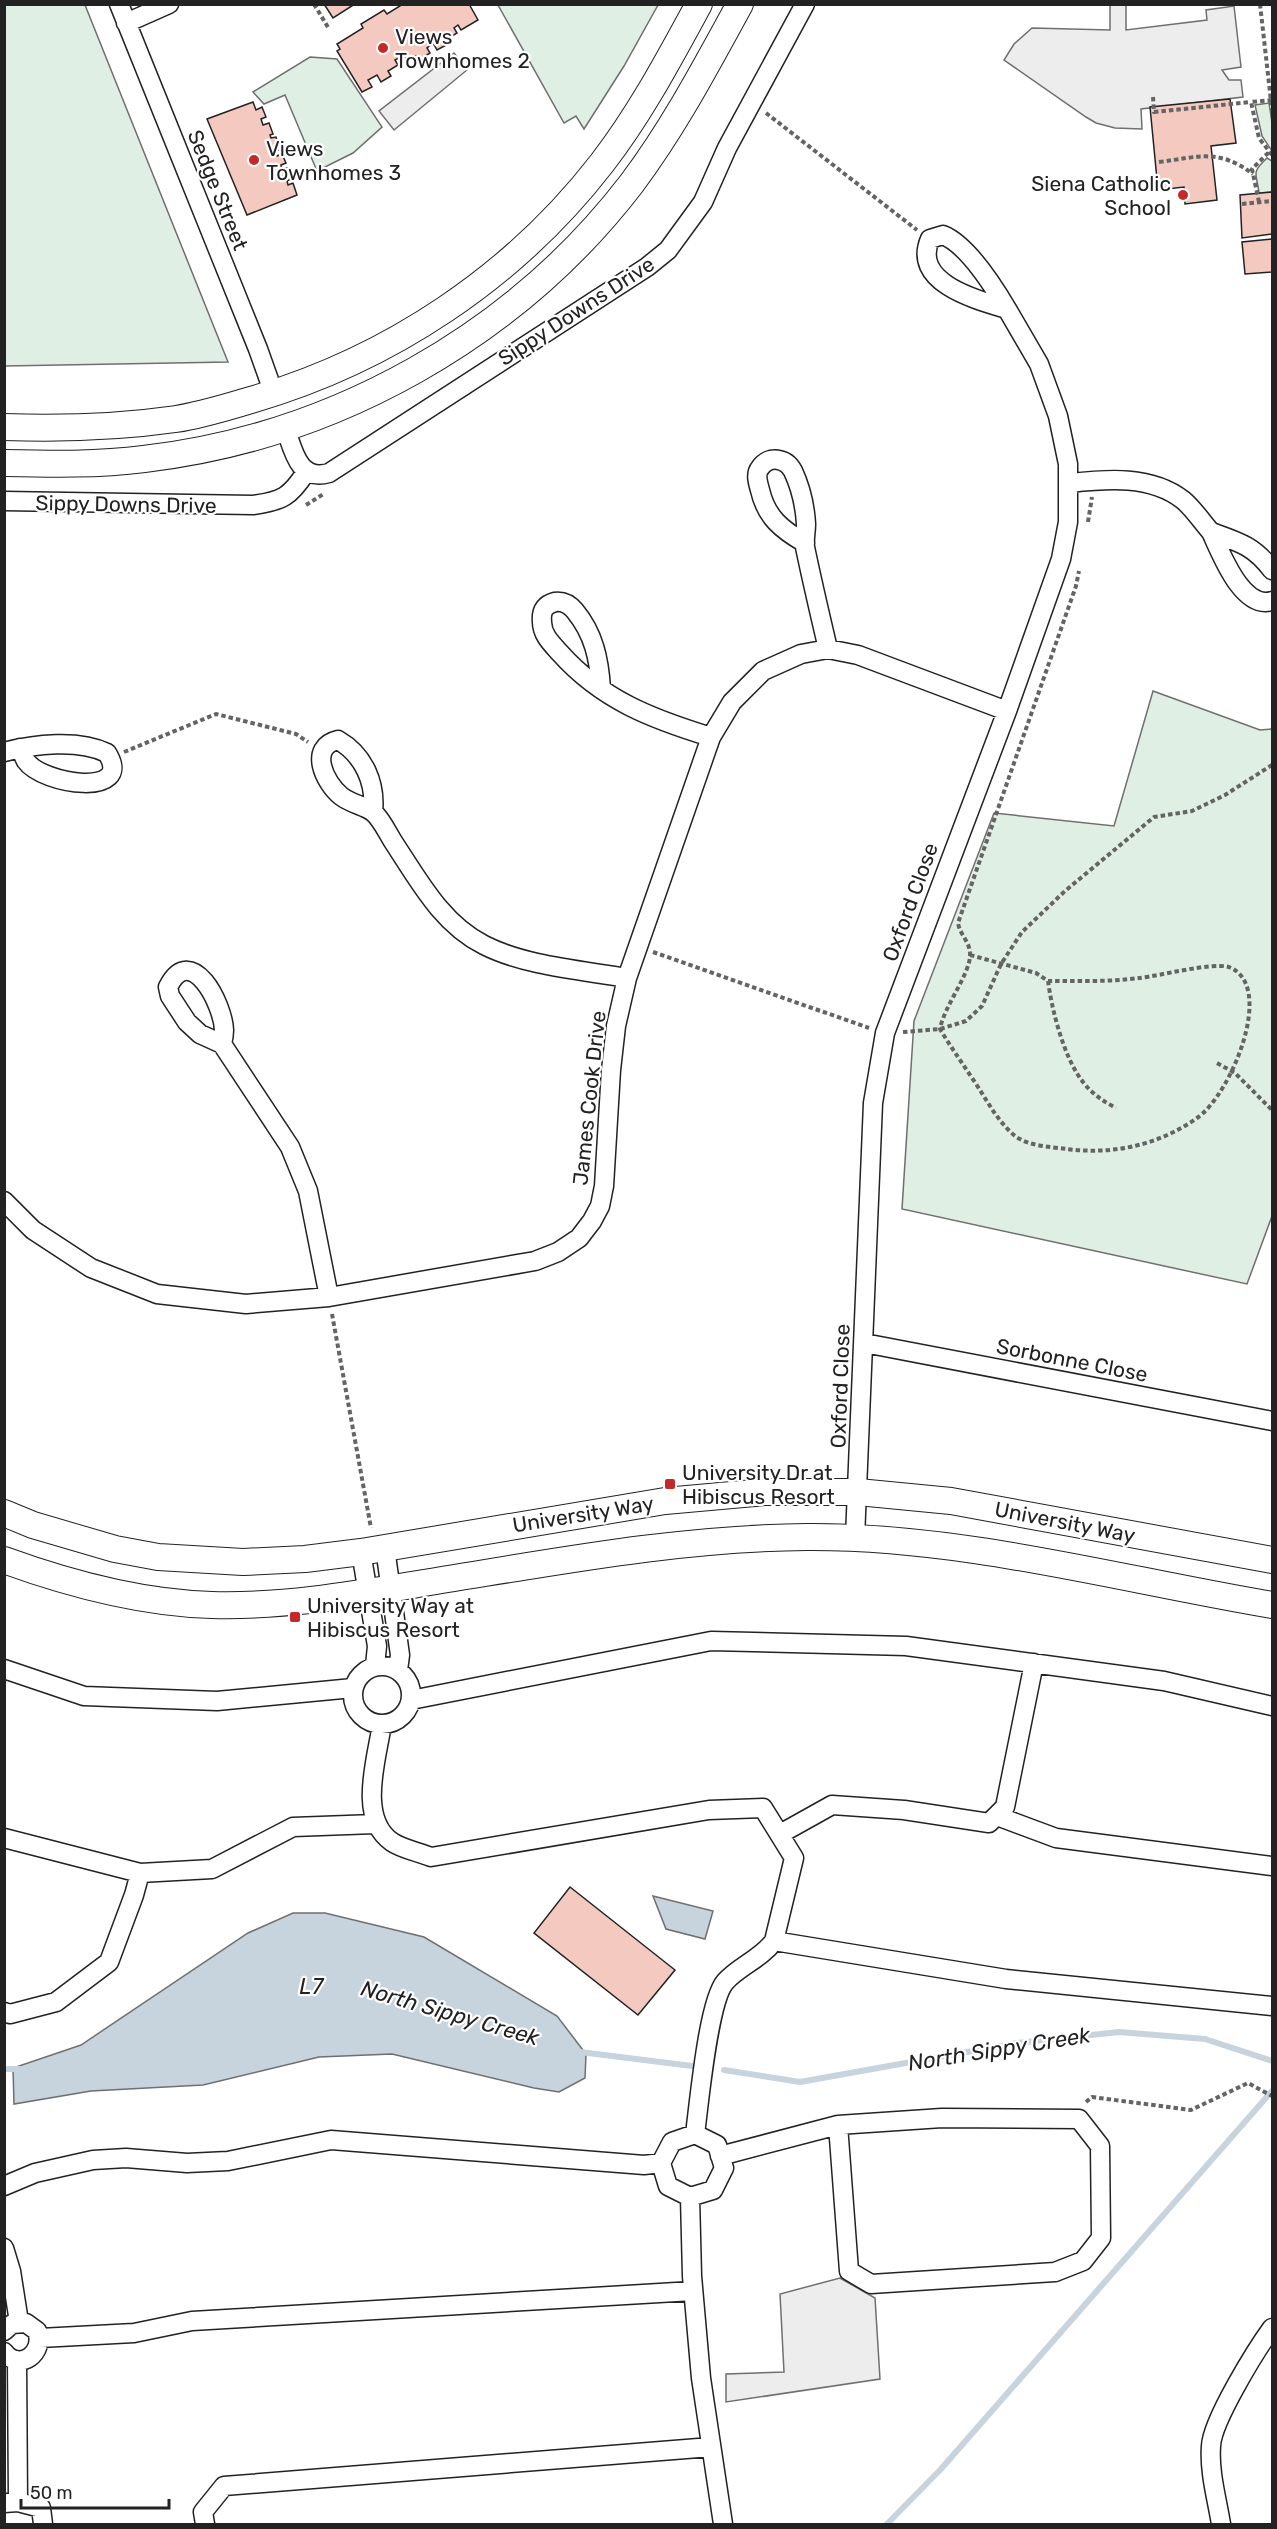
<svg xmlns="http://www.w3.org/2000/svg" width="1277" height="2529" viewBox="0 0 1277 2529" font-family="Rubik,sans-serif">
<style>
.green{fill:#e0efe3;stroke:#6f6f6f;stroke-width:1.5}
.parking{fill:#ededed;stroke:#6f6f6f;stroke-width:1.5}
.water{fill:#c7d3dd;stroke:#6f6f6f;stroke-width:1.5}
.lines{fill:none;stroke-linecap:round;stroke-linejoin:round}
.stream{stroke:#c7d3dd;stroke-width:6}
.building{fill:#f3c9c0;stroke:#222;stroke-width:1.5}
.minor-casing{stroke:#222;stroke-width:21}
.secondary-casing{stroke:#222;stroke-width:28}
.path{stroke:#646464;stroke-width:4;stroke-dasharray:4.5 3;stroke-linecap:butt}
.minor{stroke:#fff;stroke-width:18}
.secondary{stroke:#fff;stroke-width:26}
.poi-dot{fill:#c62828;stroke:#fff;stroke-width:2}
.labels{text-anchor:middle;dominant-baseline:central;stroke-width:4.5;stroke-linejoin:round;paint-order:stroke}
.poi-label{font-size:21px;fill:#222;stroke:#fff;text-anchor:start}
.street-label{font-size:21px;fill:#222;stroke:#fff}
.water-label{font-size:22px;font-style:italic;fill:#222;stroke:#fff}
</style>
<rect width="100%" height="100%" fill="#fff"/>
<path class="green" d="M 5,4 L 85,5 L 228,362 L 5,366 Z
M 498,5 L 658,5 L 624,66 L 584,129 L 576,116 L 564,123 Z
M 310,57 L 337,59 L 382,127 L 353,153 L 317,171 L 285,95 L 264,104 L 253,92 Z
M 1269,103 L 1272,123 L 1272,151 L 1262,136 L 1255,105 Z
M 1267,158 L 1272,161 L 1272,192 L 1259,193 C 1257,173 1250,174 1267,158 Z
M 1153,691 L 1260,730 L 1272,729 L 1272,1216 L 1247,1284 L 902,1209 L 914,1021 L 994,813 L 1114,826 Z"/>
<path class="parking" d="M 1110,5 L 1126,5 L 1126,30 L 1207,20 L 1206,10 L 1234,6 L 1241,67 L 1222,70 L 1229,80 L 1241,80 L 1243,97 L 1141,109 L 1142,129 L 1115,128 L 1096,123 L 1086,117 L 1004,60 L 1014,44 L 1032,28 L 1110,30 Z
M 454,53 L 467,70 L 394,130 L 379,111 Z
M 840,2278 L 875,2298 L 880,2379 L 726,2402 L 726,2374 L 784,2372 L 780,2294 Z"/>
<path class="water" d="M 653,1896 L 713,1911 L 705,1939 L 666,1929 Z
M 293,1913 L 325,1913 L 424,1937 L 557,2016 L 586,2054 L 585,2078 L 559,2092 L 534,2088 L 392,2054 L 319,2057 L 203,2085 L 91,2091 L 14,2104 L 13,2068 L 81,2045 L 248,1933 Z"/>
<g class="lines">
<path class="stream" d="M 580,2052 L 692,2066
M 4,2069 L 19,2069
M 724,2070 L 800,2082 L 1017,2043 L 1119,2032 L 1205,2039 L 1272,2061
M 887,2524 L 941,2469 L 1272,2091"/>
</g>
<path class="building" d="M 324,4 L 355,4 L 333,18 Z
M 403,4 L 469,4 L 478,20 L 461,30 L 458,25 L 454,28 L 457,33 L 447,39 L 450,43 L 437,50 L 433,43 L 427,48 L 430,53 L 419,60 L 416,56 L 408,61 L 404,55 L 395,60 L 398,65 L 388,71 L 391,76 L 381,82 L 377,75 L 368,80 L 372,87 L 362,92 L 337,51 L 340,49 L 337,44 L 363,28 L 361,24 L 384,10 L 387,14 Z
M 1230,99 L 1236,143 L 1211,146 L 1217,200 L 1185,204 L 1184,187 L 1158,190 L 1150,107 Z
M 253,102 L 256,110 L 262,107 L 266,117 L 261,119 L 263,125 L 269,123 L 273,134 L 270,135 L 271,138 L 276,137 L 280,150 L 275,151 L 277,156 L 282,154 L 286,163 L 281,165 L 282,170 L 287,168 L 291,179 L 287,181 L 288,185 L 293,183 L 297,195 L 247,215 L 207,119 Z
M 1272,192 L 1272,234 L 1242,238 L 1240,195 Z
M 1272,239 L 1272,272 L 1245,274 L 1242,242 Z
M 570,1887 L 675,1970 L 638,2015 L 534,1933 Z"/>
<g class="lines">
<defs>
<path id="minor" d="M 119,4 L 258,349 L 274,394
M 126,23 L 169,4
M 943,235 C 968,245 994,287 1007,309 C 977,300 911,283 930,239 Z
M 285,427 C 293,449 298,482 329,473 L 647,267 L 668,250 L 703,202 L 727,148 L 805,4
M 1070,483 C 1107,479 1151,475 1183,500 C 1193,508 1202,522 1211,532
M 4,501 L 253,505 C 282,501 290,497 306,472
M 805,543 C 782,530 766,517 760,490 C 758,483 755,474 760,468 C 769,455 786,458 793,471 C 800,486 805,507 806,524 C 806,532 804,539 805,547 C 812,581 820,615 828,649
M 1272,570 C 1254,546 1239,542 1211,532 C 1221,553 1242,610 1272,601
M 601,688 C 599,659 594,634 575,611 C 570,605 563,601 555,602 C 544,605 541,611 542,622 C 542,635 552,644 560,653 C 602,700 652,719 711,737
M 4,752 C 34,744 79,739 107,753 C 135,798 43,785 26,761 C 24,757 22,752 20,748
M 373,812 C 376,783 364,755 338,740 C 308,747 324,782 341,796 C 351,804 366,806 374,813 C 382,820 388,834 394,843 C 419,881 442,924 484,945 C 525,966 581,970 627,978
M 222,1044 C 223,1040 224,1034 224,1030 C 223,1004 191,941 168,987 L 170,996 L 187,1022 L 200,1034 L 222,1044 L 290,1147 L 308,1191 L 329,1297
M 4,1201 L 33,1230 L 91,1268 L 157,1294 L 246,1304 L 329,1297 L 535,1261 L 558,1252 L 579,1238 L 592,1221 L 600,1206 L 604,1186 L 611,1070 L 616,1026 L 627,978 L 711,737 L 732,702 L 763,671 L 801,654 L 828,649 L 858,655 L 1007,711
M 864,1343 L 1272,1421
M 855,1538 L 873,1103 L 885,1033 L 1007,711 L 1061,559 L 1068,522 L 1068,464 L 1058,416 L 1039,364 L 1007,309
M 385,1548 L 400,1655 L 398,1670
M 361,1552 L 377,1646 L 375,1666
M353 1695a29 29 0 1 1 58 0a29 29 0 1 1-58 0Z
M 4,1669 L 84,1696 L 217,1701 L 353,1688
M 411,1700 L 711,1641 L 906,1646 L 1164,1681 L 1272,1706
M 382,1724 C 377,1758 357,1818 392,1842 C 402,1849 419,1852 431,1857 L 709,1810 L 763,1808 L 794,1858 L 774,1941 C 761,1959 739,1966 725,1982 C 708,2002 699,2105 695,2134
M 997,1816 L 1056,1838 L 1272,1866
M 780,1834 L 832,1805 L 904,1810 L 989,1823 L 1005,1807 L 1034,1663
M 4,1838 L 140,1873
M 774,1941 L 1006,1979 L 1272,2006
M 4,2012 L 10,2014 L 56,2002 L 109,1962 L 134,1895 L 140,1873 L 212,1869 L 293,1827 L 375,1824
M 695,2134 L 717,2145 L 724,2168 L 713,2190 L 690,2197 L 668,2186 L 661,2163 L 672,2142 Z
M 720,2156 L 838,2125 L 942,2118 L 1079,2119 L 1100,2146 L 1101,2238 L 1083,2261 L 1055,2272 L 871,2284 L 849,2271 L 838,2125
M 4,2186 L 35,2173 L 93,2160 L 126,2158 L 187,2163 L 228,2161 L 331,2140 L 644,2165 L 661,2163
M 690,2197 L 692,2276 L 701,2378 L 723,2524
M 4,2248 L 11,2271 L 19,2322
M 4,2331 L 12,2324 L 26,2323 L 37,2331 C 45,2353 20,2372 4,2352
M 40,2338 L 134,2333 L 192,2321 L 693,2291
M 17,2360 L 18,2502
M 4,2503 L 18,2502 L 41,2508 L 43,2524
M 205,2524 L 203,2512 L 224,2486 L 711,2447
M 1221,2524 C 1217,2499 1209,2472 1211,2446 C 1212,2421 1256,2350 1272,2328"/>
<path id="secondary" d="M 4,427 C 62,429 120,427 176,419 C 202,415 227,407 251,400 C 389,360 514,277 602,163 C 640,114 669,59 699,4
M 4,463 C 51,464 98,465 144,459 C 334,437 515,336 632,183 C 674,127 706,66 740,4
M 4,1513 L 33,1525 L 115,1549 L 158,1557 L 243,1562 L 305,1559 L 361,1552 L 665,1501 L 765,1492 L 858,1492 L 951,1501 L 1272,1560
M 4,1560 C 70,1584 141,1603 212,1605 C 285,1607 357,1594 430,1582 C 555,1562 680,1538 807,1537 C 965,1536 1118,1579 1272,1605"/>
</defs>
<use href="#minor" class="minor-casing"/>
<use href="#secondary" class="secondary-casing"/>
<path class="path" d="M 314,4 L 329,29
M 1260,4 L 1272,110
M 1153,97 L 1154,112 L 1251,102
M 1272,100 L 1251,102 L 1259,138 L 1272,155
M 766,113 L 917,230
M 1159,162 C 1199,157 1218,148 1253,174
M 1259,202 L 1252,169 L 1269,152
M 1242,204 L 1272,201
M 306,505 L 325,493
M 1088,522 L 1092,497
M 124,752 L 216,714 L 296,734 L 308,742
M 653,952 L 869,1028
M 970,955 L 1036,973 L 1048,981 C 1078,981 1109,982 1139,978 C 1160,976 1211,962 1229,967 C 1277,986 1230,1096 1197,1118 C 1159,1145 1113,1155 1067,1149 C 1051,1147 1028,1146 1015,1136 C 996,1120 986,1098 972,1078 C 961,1061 950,1046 940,1029 C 944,1006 971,973 970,954 C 970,942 960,935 958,923 L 1076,586 L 1079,571
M 1048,981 C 1052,1011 1064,1058 1083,1082 C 1092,1094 1103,1101 1116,1108
M 903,1032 L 940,1029 L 966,1021 L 982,1006 L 1001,964 L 1022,932 L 1065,891 L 1154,817 L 1192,811 L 1225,795 L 1272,765
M 1217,1063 L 1235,1073 L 1272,1110
M 332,1314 L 371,1528
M 1086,2102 L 1092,2097 L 1191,2110 L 1248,2083 L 1272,2096"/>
<use href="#minor" class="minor"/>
<use href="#secondary" class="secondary"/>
</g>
<g class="poi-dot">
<circle cx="383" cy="48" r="6"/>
<circle cx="254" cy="160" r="6"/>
<circle cx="1183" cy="195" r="6"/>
<rect x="664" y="1478" width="12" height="12" rx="3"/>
<rect x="289" y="1611" width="12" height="12" rx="3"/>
</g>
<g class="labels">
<g class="poi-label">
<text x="395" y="36">Views<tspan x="395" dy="24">Townhomes 2</tspan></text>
<text x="266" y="148">Views<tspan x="266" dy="24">Townhomes 3</tspan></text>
<text x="1171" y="183" text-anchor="end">Siena Catholic<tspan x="1171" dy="24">School</tspan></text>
<text x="682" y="1472">University Dr at<tspan x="682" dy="24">Hibiscus Resort</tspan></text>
<text x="307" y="1605">University Way at<tspan x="307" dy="24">Hibiscus Resort</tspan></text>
</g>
<g class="street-label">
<text transform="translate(218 190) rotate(68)">Sedge Street</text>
<text transform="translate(576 311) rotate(-33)">Sippy Downs Drive</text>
<text transform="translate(126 504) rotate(1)">Sippy Downs Drive</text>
<text transform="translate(910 902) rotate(-70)">Oxford Close</text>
<text transform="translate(589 1098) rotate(-84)">James Cook Drive</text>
<text transform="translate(1072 1360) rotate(11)">Sorbonne Close</text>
<text transform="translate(840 1386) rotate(-88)">Oxford Close</text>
<text transform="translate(583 1514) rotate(-9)">University Way</text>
<text transform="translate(1065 1522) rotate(11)">University Way</text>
</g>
<g class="water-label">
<text x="311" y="1986">L7</text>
<text transform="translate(450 2013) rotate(16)">North Sippy Creek</text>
<text transform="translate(999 2049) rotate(-9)">North Sippy Creek</text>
</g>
</g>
<rect width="1277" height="2529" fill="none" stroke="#222222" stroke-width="12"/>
<path d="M21 2499v9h148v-9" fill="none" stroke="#222222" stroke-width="3"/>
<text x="30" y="2499" font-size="18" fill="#222222" stroke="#ffffff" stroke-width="4.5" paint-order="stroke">50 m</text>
</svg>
